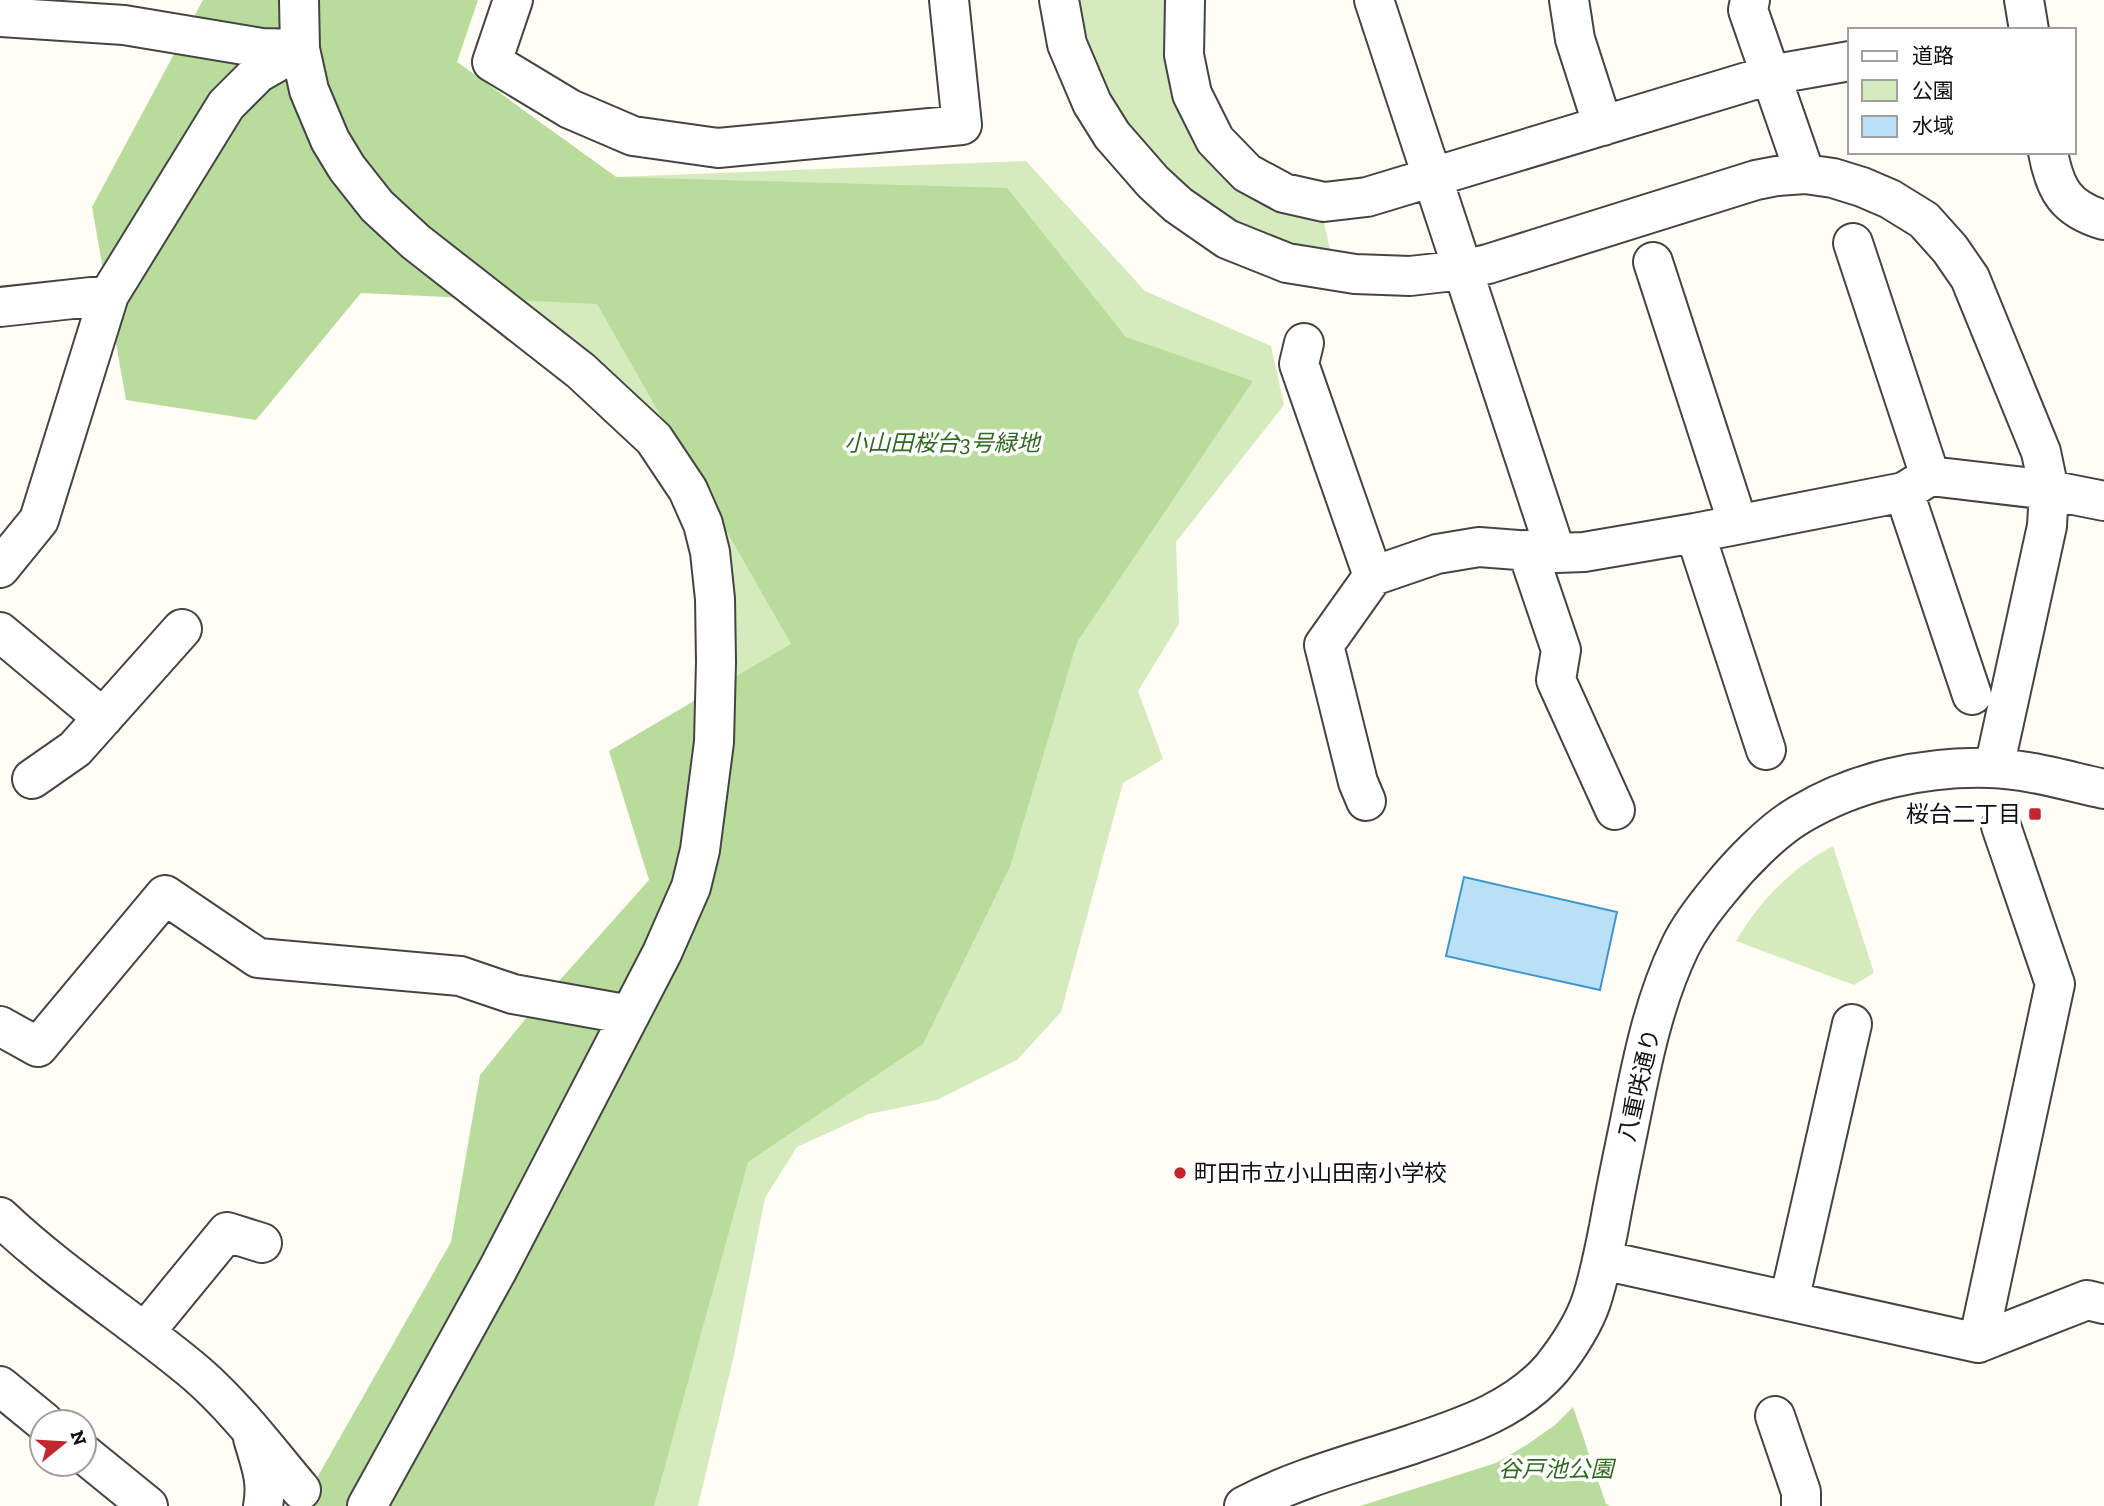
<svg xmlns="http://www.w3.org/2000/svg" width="2104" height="1506" viewBox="0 0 2104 1506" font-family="'Zilla Slab','Noto Sans JP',serif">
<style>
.green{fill:#d5ebbd}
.forest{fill:#b9dc9c}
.water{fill:#b9e0f7;stroke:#3f96cf;stroke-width:2}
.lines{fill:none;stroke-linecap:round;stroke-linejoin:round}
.minor-casing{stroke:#444;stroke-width:42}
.minor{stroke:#fff;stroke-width:38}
.poi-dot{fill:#c4262e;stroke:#fff;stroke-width:2.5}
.labels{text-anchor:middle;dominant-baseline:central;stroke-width:7;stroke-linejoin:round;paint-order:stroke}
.park-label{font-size:23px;font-style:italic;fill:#2f6b1f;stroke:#fff}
.poi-label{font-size:23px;fill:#111;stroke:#fff;text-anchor:end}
.street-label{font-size:23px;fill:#111;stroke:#fff}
</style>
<rect width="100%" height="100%" fill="#fffdf5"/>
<path class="green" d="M 1078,0 L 1169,0 L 1167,55 L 1174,103 L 1197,152 L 1236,190 L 1275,211 L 1323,219 L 1331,253 L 1284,244 L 1225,219 L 1186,189 L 1141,145 L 1107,96 L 1088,40 Z
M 457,62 L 616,177 L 1026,161 L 1145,291 L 1271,346 L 1284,405 L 1176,542 L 1179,624 L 1138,691 L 1163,759 L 1123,783 L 1061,1012 L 1017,1060 L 937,1100 L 869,1114 L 797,1147 L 765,1198 L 734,1355 L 698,1506 L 367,1506 L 714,742 L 688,490 L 502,308 Z
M 1833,846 L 1874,973 L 1854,985 L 1736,941 C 1760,901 1791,868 1833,846 Z"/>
<path class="forest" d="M 203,0 L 478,0 L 457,62 L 616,177 L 1007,188 L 1126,337 L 1253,381 L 1077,642 L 1010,867 L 923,1044 L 748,1162 L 654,1506 L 301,1506 L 451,1242 L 480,1075 L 527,1017 L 649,880 L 609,751 L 791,644 L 597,304 L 361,293 L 256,420 L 126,400 L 92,207 Z
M 1573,1407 L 1606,1504 L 1610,1506 L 1360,1506 L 1496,1463 L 1528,1444 L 1555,1425 Z"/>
<path class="water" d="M 1464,877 L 1617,912 L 1600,990 L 1446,956 Z"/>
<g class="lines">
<defs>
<path id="minor" d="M 299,0 L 300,49 L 309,90 L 330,140 L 347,168 L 377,206 L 416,242 L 581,371 L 654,439 L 688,490 L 703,524 L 710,552 L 715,599 L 716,662 L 714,742 L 700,850 L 691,887 L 662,953 L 498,1269 L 367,1506
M 513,0 L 492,62 L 570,109 L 633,136 L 718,148 L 962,125 L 949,0
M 1059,0 L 1067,44 L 1092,103 L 1112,135 L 1153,182 L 1178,205 L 1227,239 L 1287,263 L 1355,274 L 1410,276 L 1463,270 L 1488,264 L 1756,180 L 1777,176 L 1805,174 L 1833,178 L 1862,187 L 1890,199 L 1924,220 L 1950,249 L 1970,278 L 2041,452 L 2049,490 L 2047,526 L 1994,768
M 1185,0 L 1184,55 L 1192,94 L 1215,140 L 1247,173 L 1284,193 L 1324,202 L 1367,197 L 1770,75 L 1850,61
M 1374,0 L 1556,553
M 1569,0 L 1575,39 L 1603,126
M 1750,0 L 1748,10 L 1805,174
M 2024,0 L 2029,30
M 0,17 L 124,25 L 262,48 L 300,49
M 2048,152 C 2055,190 2066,209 2104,220
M 1853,243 L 1930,476
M 1653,262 L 1738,524
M 0,307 L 109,295
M 1304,343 L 1299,364 L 1373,576
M 1904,492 L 1972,695
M 1695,533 L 1766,750
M 1527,550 L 1561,650 L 1556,680 L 1615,810
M 0,568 L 39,520 L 109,295 L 226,105 L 258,73 L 300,49
M 0,632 L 103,718
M 32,779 L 75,749 L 182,629
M 1366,801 L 1358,782 L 1324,645 L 1373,576 L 1437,554 L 1479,547 L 1556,553 L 1584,552 L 1695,533 L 1904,492 L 1930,476 L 2049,490 L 2104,501
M 0,1026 L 38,1047 L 165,895 L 258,958 L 460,976 L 513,994 L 630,1015
M 0,1217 C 61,1275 133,1320 197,1374 C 236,1408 268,1451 301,1490
M 1602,1260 L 1978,1343 L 2087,1300 L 2104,1304
M 1789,1301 L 1852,1024
M 145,1332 L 227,1232 L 262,1243
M 1978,1343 L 2055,984 L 2001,826
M 0,1386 L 44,1422
M 1775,1416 L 1801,1492 L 1801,1506
M 253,1438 C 260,1463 268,1480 263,1506
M 84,1454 L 148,1506
M 1244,1506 C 1297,1478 1356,1463 1413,1444 C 1463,1427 1516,1410 1552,1368 C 1567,1349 1583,1325 1591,1302 C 1599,1278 1604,1252 1609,1227 C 1615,1193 1622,1160 1629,1126 C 1641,1066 1653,1003 1680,947 C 1690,926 1705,907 1720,889 C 1740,864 1772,831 1799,815 C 1855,781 1925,766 1990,768 C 2028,769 2067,781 2104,789"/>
</defs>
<use href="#minor" class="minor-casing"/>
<use href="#minor" class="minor"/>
</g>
<g class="poi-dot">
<rect x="2028" y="807" width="14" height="14" rx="3.5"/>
<circle cx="1180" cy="1173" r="7"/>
</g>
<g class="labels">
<g class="park-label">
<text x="942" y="443">小山田桜台3号緑地</text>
<text x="1556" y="1469">谷戸池公園</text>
</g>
<g class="poi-label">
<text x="2021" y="814">桜台二丁目</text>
<text x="1194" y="1173" text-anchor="start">町田市立小山田南小学校</text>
</g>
<g class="street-label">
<text transform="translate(1639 1085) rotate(-77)">八重咲通り</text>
</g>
</g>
<rect x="1848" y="28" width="228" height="126" fill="#ffffff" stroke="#a0a0a0" stroke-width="2"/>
<rect x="1862" y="51" width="35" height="10" fill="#ffffff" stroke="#a0a0a0" stroke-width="2"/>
<text x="1912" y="63" font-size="21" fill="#111111">道路</text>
<rect x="1862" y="80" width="35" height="21" fill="#d5ebbd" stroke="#a0a0a0" stroke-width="2"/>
<text x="1912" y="98" font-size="21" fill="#111111">公園</text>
<rect x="1862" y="116" width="35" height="21" fill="#b9e0f7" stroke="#a0a0a0" stroke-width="2"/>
<text x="1912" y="133" font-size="21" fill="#111111">水域</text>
<g transform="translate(63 1443) rotate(72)"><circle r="33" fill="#ffffff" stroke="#a0a0a0" stroke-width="2"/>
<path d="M0-5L12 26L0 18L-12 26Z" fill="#c4262e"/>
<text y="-10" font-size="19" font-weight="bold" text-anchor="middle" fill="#111111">N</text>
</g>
</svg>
